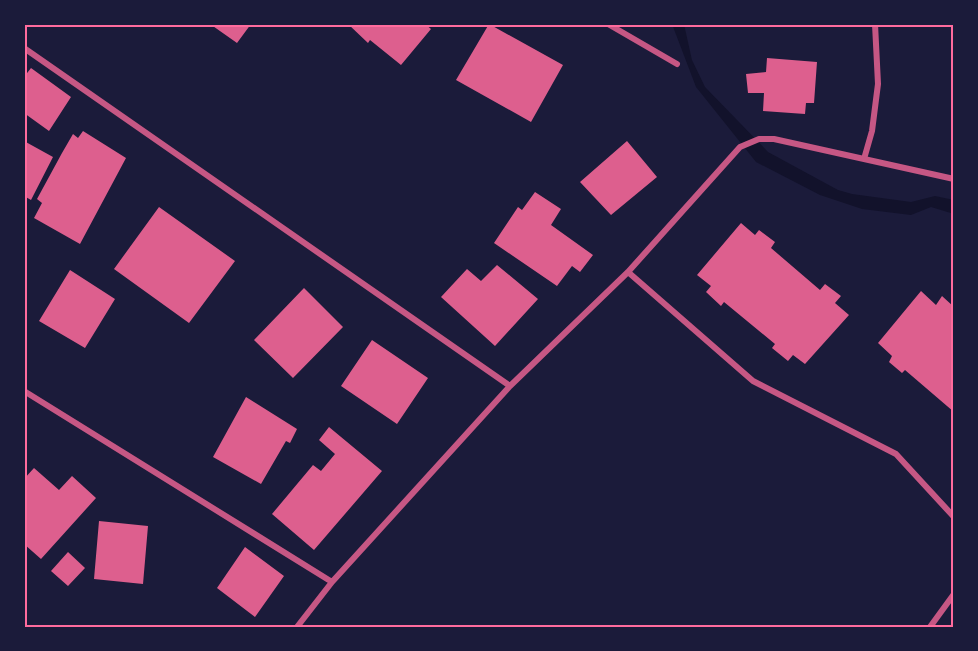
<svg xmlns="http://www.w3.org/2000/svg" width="978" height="651" viewBox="0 0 978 651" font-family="Mulish,sans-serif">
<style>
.water{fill:#12122b}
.building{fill:#dd5f8e}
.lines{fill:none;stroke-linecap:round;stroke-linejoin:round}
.minor{stroke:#c65784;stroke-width:6}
.neatline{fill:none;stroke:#ff6b9d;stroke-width:2}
</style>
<rect width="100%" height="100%" fill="#1b1b3a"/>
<path class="water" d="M 672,24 L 684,24 L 692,60 L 705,87 L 768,152 L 838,190 L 852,194 L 911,202 L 935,196 L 954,200 L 954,214 L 931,207 L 911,215 L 862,209 L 820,195 L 756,162 L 696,87 Z"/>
<path class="building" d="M 210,24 L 251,24 L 237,43 Z
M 348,24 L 425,24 L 431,29 L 401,65 L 370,40 L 368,43 Z
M 489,24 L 563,65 L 531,122 L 456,80 Z
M 767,58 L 817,62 L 814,103 L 806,103 L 805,114 L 763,111 L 764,93 L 748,93 L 746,74 L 766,72 Z
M 31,68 L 71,97 L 49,131 L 24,113 L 24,77 Z
M 83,131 L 126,158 L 80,244 L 34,218 L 42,203 L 37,199 L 62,153 L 73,134 L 78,138 Z
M 24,141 L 53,157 L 31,200 L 24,196 Z
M 627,141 L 657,177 L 611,215 L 580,182 Z
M 535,192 L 561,209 L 551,225 L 593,255 L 580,272 L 572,266 L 557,286 L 494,243 L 518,207 L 522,210 Z
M 159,207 L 235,261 L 189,323 L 114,269 Z
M 741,223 L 755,235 L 759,230 L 775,242 L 771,248 L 820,290 L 825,284 L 841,296 L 835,303 L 849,315 L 805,364 L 793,355 L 788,361 L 772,348 L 775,344 L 724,302 L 721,306 L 706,292 L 711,286 L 697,275 Z
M 497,265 L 538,299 L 495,346 L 441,297 L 467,269 L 481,281 Z
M 70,270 L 115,299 L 85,348 L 39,321 Z
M 304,288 L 343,327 L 293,378 L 254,340 Z
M 921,291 L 936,305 L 942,296 L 954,307 L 954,315 L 951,318 L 954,321 L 954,412 L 905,370 L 902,373 L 889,362 L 892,356 L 878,343 Z
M 372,340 L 428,378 L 397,424 L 341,386 Z
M 246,397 L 297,429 L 290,443 L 286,441 L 261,484 L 213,457 Z
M 329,427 L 382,471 L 314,550 L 272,514 L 313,465 L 321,471 L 335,454 L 319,440 Z
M 34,468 L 59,490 L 72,476 L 96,498 L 41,559 L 24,544 L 24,479 Z
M 99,521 L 148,526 L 143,584 L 94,579 Z
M 245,547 L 284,576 L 255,617 L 217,588 Z
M 68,552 L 85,568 L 68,586 L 51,571 Z"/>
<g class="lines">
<path class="minor" d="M 608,24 L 677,64
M 24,48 L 510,386
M 864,159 L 872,131 L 878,84 L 875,24
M 628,272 L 753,381 L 896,454 L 954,517
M 24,391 L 332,582
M 297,627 L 332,582 L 510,386 L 628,272 L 740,147 L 759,139 L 774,139 L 954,179
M 930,627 L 954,594"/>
</g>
<rect width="978" height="651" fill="none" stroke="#1b1b3a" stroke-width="51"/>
<rect x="26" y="26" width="926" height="600" class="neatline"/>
</svg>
